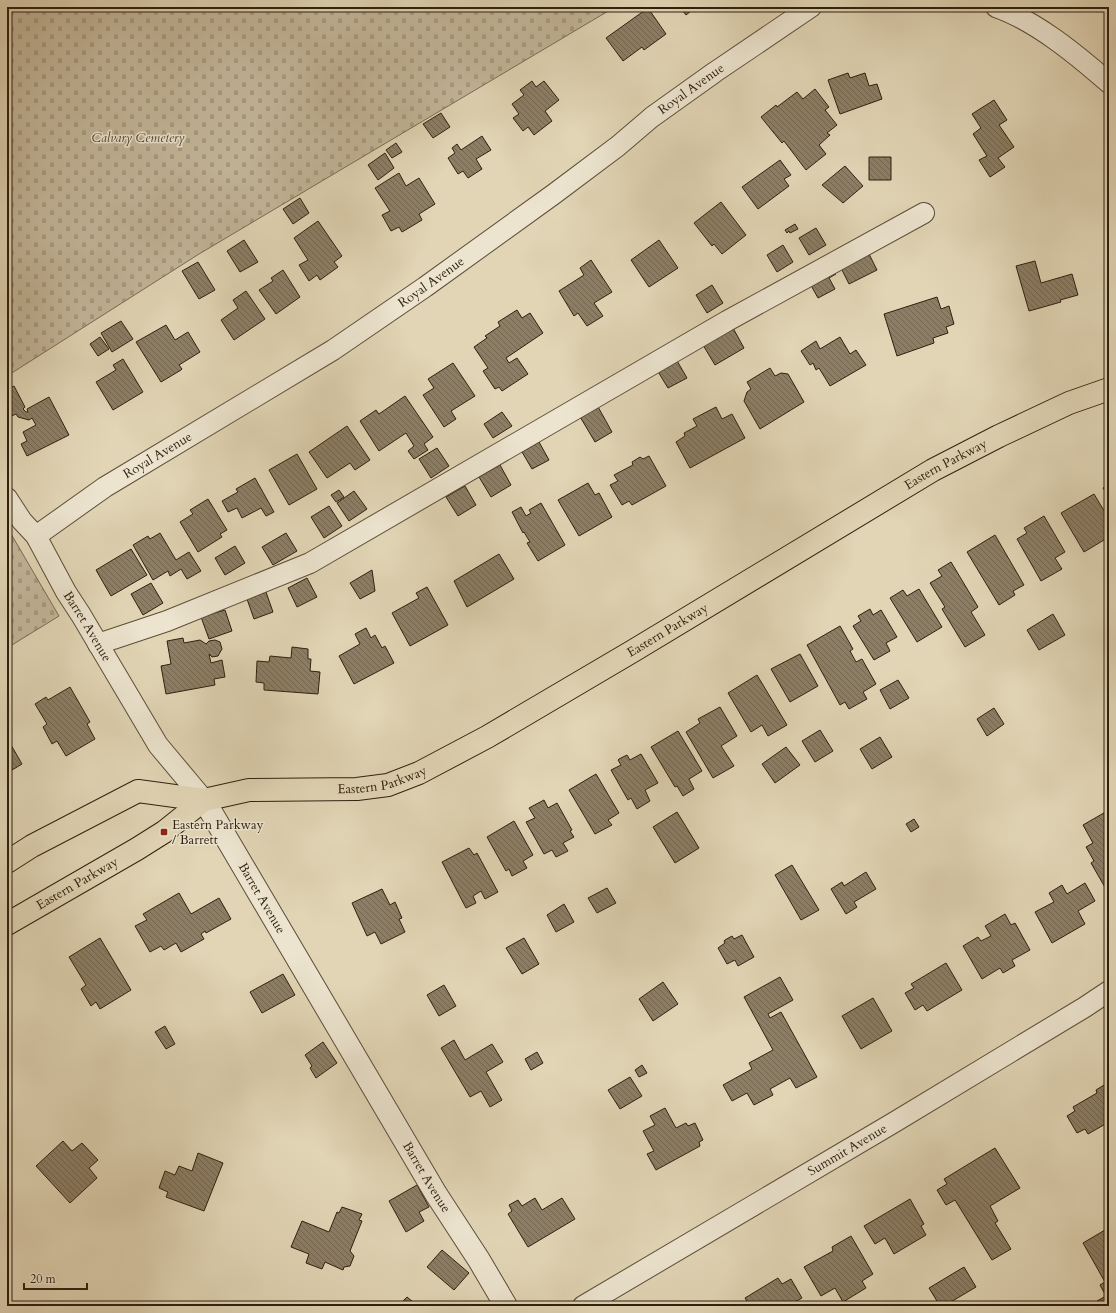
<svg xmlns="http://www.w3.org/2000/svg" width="1116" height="1313" viewBox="0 0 1116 1313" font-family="Cardo,serif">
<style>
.cemetery{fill:url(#cemetery-stones);stroke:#796b54}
.building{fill:url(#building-back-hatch);stroke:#2f200f}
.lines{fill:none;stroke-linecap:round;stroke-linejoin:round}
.minor-casing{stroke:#5c4d38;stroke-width:22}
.tertiary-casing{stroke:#5c4d38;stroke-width:24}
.primary-casing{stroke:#2f200f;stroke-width:24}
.minor{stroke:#ece4cf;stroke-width:20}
.tertiary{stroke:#ece4cf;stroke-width:22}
.primary{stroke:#e1d5b5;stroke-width:22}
.poi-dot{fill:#8f2418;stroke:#ece4cf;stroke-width:1.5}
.labels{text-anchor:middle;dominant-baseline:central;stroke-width:3;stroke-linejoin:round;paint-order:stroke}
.street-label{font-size:13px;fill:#2f200f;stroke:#ece4cf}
.park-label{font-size:13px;font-style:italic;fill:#544632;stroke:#ece4cf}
.poi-label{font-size:13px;fill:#2f200f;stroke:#ece4cf;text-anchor:start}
</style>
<defs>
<pattern id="cemetery-stones" width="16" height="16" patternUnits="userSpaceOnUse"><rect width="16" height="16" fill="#c3b699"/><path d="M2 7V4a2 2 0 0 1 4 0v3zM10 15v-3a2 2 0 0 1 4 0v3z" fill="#a89c83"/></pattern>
<pattern id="building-back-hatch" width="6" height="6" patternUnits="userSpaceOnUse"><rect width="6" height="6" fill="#8c7e65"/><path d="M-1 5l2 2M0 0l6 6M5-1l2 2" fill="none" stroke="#736752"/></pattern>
</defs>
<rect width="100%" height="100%" fill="#e1d5b5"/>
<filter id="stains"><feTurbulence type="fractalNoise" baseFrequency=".005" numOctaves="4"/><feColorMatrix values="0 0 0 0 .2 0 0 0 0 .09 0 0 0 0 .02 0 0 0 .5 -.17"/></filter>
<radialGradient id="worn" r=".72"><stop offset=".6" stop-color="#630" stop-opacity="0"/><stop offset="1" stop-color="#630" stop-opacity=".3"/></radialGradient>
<path class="cemetery" d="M 7,7 L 615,7 L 199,254 L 7,376 Z
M 7,527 L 59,616 L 7,648 Z"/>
<path class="building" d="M 680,7 L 696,7 L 686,15 Z
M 648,8 L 666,34 L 644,50 L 642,47 L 623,61 L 606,38 Z
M 848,73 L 850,78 L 865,73 L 869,86 L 877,84 L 882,99 L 840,114 L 828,80 Z
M 532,81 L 536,87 L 544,81 L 559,100 L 545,111 L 552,121 L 534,135 L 528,127 L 523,131 L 513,118 L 519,114 L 512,104 L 524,95 L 520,90 Z
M 815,89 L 829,107 L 825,110 L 837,125 L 827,133 L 830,135 L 819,145 L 826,154 L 806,170 L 784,141 L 782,143 L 761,117 L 776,105 L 777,107 L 797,92 L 803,99 Z
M 994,100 L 1007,120 L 999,125 L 1014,147 L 998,158 L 1005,167 L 990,177 L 979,160 L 987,156 L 973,134 L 981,128 L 972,114 Z
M 441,113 L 450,127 L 433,138 L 423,124 Z
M 482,136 L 491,150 L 476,159 L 482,169 L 468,178 L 463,171 L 458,174 L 448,158 L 455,153 L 452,148 L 457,144 L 461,150 Z
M 396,143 L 402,152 L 392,158 L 386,150 Z
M 385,153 L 394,168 L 378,180 L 368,165 Z
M 869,157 L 891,157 L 891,180 L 869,180 Z
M 780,160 L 791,175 L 784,179 L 789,186 L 758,209 L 742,187 Z
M 845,166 L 863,186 L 843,203 L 822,185 Z
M 399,173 L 406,186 L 419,178 L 435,204 L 419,214 L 422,220 L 402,232 L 399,227 L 391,231 L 382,215 L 390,211 L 375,188 Z
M 300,198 L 309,213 L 293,224 L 283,209 Z
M 721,202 L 746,235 L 722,254 L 714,244 L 712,246 L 694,223 Z
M 318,221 L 342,256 L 334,262 L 338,267 L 320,280 L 317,275 L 309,281 L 299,265 L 308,260 L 294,238 Z
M 795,224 L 798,229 L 790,233 L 789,231 L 787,233 L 785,230 Z
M 816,228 L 826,245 L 809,255 L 799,238 Z
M 244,240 L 258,262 L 240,272 L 227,251 Z
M 659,240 L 678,268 L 649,287 L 631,260 Z
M 783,245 L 793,262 L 777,272 L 767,255 Z
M 866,248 L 877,270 L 849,284 L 838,262 Z
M 591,260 L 612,292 L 594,303 L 603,316 L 587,326 L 578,313 L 574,316 L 559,291 L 584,275 L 580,268 Z
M 1035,261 L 1041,283 L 1072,274 L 1078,295 L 1060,300 L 1061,302 L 1029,311 L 1016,266 Z
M 198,262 L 215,290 L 199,299 L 182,271 Z
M 283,270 L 300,297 L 276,314 L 259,290 L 273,281 L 271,278 Z
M 835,273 L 836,274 L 829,278 L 835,289 L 818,298 L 808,280 Z
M 712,285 L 723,303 L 707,313 L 696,295 Z
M 246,291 L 265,319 L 234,340 L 221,320 L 238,308 L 233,300 Z
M 937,297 L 941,309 L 949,306 L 954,324 L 946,327 L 948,333 L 933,338 L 934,343 L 897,356 L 884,314 Z
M 517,310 L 522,318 L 530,313 L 543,333 L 506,358 L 509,363 L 517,358 L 528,374 L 502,391 L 499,387 L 495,389 L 483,371 L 488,368 L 474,347 L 487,338 L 485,336 L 500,326 L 498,322 Z
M 121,321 L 133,339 L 112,352 L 101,333 Z
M 166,325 L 175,340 L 188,332 L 200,352 L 179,365 L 182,369 L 181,370 L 161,382 L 136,342 Z
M 733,328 L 744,348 L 715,365 L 703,345 Z
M 100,337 L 109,349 L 98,356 L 90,344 Z
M 840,337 L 850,354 L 856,350 L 866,365 L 830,386 L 819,368 L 816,370 L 813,363 L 810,365 L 801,351 L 816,341 L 820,349 Z
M 123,359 L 143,392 L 113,410 L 96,382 L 116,370 L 113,365 Z
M 676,359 L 687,378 L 668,388 L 657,370 Z
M 453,363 L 475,396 L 451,411 L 456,419 L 444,427 L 423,395 L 434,388 L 428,379 Z
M 770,368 L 775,376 L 781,373 L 788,374 L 804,402 L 760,429 L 744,401 L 747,392 L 751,389 L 747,382 Z
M 14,386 L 25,407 L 23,409 L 26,412 L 28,412 L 27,409 L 49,397 L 69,435 L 27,456 L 21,444 L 27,441 L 23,432 L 36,425 L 32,418 L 29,420 L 18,417 L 16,414 L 7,418 L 7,390 Z
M 405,396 L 433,437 L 424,444 L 428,450 L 414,459 L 408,451 L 414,446 L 406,433 L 379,451 L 360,421 L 376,410 L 379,414 Z
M 597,405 L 612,432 L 595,442 L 579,415 Z
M 716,407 L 722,419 L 732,414 L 745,438 L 690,468 L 676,442 L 685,436 L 684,433 L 697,426 L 693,419 Z
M 502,412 L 512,426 L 493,438 L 484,424 Z
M 347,426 L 370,460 L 355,470 L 350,463 L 327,478 L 309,452 Z
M 539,442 L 549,460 L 532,469 L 522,452 Z
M 437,448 L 449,466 L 431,478 L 419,459 Z
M 297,454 L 317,489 L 289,505 L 269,470 Z
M 649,456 L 666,486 L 632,505 L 629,501 L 622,505 L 610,485 L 618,481 L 614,475 L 633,465 L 632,462 L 640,457 L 643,459 Z
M 500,465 L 511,485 L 491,497 L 479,477 Z
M 255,478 L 274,512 L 266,516 L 261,508 L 242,518 L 237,508 L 228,512 L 222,501 L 238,492 L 236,489 Z
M 588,483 L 595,495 L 599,493 L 612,517 L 579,536 L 558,500 Z
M 1109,484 L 1109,498 L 1103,488 Z
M 465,486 L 476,505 L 458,516 L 446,497 Z
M 339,490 L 344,497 L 336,502 L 331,495 Z
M 354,491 L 367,509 L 349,521 L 337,503 Z
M 1094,494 L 1109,519 L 1109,537 L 1084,552 L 1061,513 Z
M 208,499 L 227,530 L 220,534 L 222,537 L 198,552 L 180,522 L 193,514 L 190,510 Z
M 541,503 L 565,545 L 538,561 L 527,543 L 530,542 L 524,532 L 523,533 L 512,512 L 521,507 L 526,516 L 531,513 L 529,510 Z
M 329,506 L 342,526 L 324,538 L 311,517 Z
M 1044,516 L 1065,552 L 1055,558 L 1062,569 L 1041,581 L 1017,539 L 1027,533 L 1024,528 Z
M 160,533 L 176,560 L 189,552 L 201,571 L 187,579 L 181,569 L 170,576 L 168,571 L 153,580 L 133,545 L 148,536 L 150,539 Z
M 286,533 L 297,551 L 273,565 L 262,547 Z
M 995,535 L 1024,585 L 1013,591 L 1015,595 L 999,605 L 967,552 Z
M 235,546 L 245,563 L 225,575 L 215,558 Z
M 131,549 L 147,575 L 111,596 L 96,570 Z
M 499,554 L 514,579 L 467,607 L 454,581 Z
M 951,562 L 978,607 L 971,612 L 985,635 L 965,647 L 942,609 L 945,607 L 930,583 L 942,576 L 938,570 Z
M 372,570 L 375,591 L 360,599 L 350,583 Z
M 307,578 L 317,597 L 297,607 L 288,588 Z
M 151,583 L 163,603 L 143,615 L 131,594 Z
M 427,587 L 448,625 L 410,646 L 392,613 L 419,598 L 416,593 Z
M 919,589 L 942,627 L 917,642 L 890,598 L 903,590 L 907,596 Z
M 266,592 L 273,612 L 254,619 L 247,599 Z
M 870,609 L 873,615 L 881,610 L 897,637 L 886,643 L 890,651 L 874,660 L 853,626 L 861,621 L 858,616 Z
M 225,610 L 232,631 L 209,639 L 201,617 Z
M 1053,614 L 1065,635 L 1039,650 L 1027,630 Z
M 840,626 L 853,649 L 850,651 L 856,662 L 862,659 L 876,684 L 863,692 L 867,699 L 849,709 L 845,702 L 840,705 L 807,645 Z
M 366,628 L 371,638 L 375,635 L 382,648 L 385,646 L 394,663 L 354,684 L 339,656 L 360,644 L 355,634 Z
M 183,638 L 184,643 L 200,640 L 206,644 L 209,641 L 215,640 L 220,642 L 222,649 L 218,656 L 212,657 L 209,654 L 211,663 L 222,660 L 225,677 L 214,679 L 215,685 L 166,694 L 161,666 L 171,664 L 167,641 Z
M 292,647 L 308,649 L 308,659 L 311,659 L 310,671 L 320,672 L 318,694 L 264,690 L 264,683 L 256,682 L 257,661 L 269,662 L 270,656 L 291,658 Z
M 800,654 L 818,686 L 790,702 L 771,669 Z
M 757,675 L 787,725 L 768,736 L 762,725 L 751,732 L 728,693 Z
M 898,680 L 909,698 L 890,709 L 880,690 Z
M 70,687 L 90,722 L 87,724 L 95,739 L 66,756 L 57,741 L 52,744 L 43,727 L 47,724 L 35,704 L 46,697 L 48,700 Z
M 720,707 L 737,736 L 721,746 L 734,766 L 713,778 L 686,732 L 700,723 L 698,719 Z
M 994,708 L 1004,724 L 987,736 L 977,719 Z
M 820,730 L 833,751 L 815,762 L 802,741 Z
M 678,731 L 702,771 L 689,779 L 694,789 L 683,796 L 677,786 L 675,787 L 651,747 Z
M 880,737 L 892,757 L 872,769 L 860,749 Z
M 7,738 L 22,764 L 7,773 Z
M 786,747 L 800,765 L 775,783 L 762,764 Z
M 641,754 L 658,783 L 645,790 L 650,801 L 637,809 L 631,798 L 628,800 L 611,770 L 621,765 L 618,760 L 619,759 L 627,755 L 630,760 Z
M 596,774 L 619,813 L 608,820 L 612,825 L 595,834 L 569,790 Z
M 544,800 L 548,808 L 557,803 L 572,830 L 570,831 L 574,837 L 563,843 L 568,851 L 556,857 L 552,850 L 544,854 L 526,822 L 535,818 L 529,808 Z
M 1109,810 L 1109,887 L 1106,889 L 1091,863 L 1094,861 L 1086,847 L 1093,843 L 1083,825 Z
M 677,812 L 699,848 L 675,863 L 653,827 Z
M 914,819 L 919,827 L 911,832 L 906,824 Z
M 514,821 L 533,855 L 523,861 L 527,868 L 512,876 L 509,869 L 506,871 L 487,837 Z
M 469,848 L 474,855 L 477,853 L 498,892 L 485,899 L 481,891 L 473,896 L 476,903 L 466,908 L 442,862 Z
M 792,865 L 819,910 L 801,920 L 775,875 Z
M 866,872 L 876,889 L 854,902 L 857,907 L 846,914 L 831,889 L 842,882 L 844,886 Z
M 1085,883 L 1095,901 L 1078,911 L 1085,924 L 1052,943 L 1035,912 L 1054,902 L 1049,893 L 1062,885 L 1067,894 Z
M 607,888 L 616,903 L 597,913 L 588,898 Z
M 382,889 L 390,905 L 395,902 L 402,918 L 399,919 L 405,932 L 381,944 L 375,932 L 367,936 L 352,903 Z
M 179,893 L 191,914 L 219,898 L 231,919 L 206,933 L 205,931 L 201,934 L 204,939 L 181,952 L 176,943 L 164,950 L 161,946 L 150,952 L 135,926 L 147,920 L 143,914 Z
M 564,904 L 574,922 L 556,932 L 547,915 Z
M 1005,914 L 1011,925 L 1015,923 L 1030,950 L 1012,960 L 1015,966 L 1003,973 L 1000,968 L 982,979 L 963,946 L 978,937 L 981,941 L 991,936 L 985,926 Z
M 742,935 L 754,957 L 738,966 L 735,960 L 727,964 L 718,948 L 725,943 L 724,941 L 725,940 L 732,936 L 734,939 Z
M 100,938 L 131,990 L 100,1009 L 96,1002 L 91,1006 L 81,989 L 86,985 L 69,957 Z
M 524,938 L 539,964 L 522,974 L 506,948 Z
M 946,963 L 962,990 L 927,1011 L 923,1005 L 915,1010 L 905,993 L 914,988 L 911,984 Z
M 283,974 L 295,995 L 262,1013 L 250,992 Z
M 780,977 L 793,1000 L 768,1014 L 770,1018 L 781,1012 L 817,1077 L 796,1088 L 790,1078 L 770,1089 L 773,1095 L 754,1105 L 747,1093 L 732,1101 L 723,1085 L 752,1069 L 749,1063 L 773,1050 L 744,997 Z
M 663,982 L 678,1004 L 653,1021 L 639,999 Z
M 444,985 L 456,1006 L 439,1016 L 427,995 Z
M 873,998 L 892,1031 L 861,1049 L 842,1016 Z
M 165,1026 L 175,1044 L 166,1049 L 155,1032 Z
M 454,1040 L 465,1060 L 492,1044 L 503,1062 L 486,1072 L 502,1100 L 490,1107 L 481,1091 L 470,1097 L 441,1048 Z
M 323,1042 L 337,1063 L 316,1078 L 310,1068 L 312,1066 L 305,1055 Z
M 537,1052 L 543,1063 L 531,1070 L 525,1059 Z
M 642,1065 L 647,1073 L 639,1077 L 635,1070 Z
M 630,1077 L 642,1096 L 620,1109 L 608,1090 Z
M 1109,1082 L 1109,1122 L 1088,1134 L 1085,1129 L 1077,1133 L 1067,1116 L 1075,1111 L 1073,1107 L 1097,1093 L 1096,1090 Z
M 665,1108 L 676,1128 L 686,1123 L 688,1126 L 695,1123 L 703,1140 L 699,1142 L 700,1146 L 656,1170 L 647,1154 L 654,1151 L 643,1131 L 655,1125 L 650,1116 Z
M 63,1141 L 72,1151 L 82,1143 L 98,1160 L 89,1168 L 97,1178 L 70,1203 L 36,1166 Z
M 995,1148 L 1020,1188 L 990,1206 L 998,1221 L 995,1223 L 1011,1249 L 992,1260 L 955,1200 L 946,1205 L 937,1190 L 947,1184 L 944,1179 Z
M 198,1153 L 223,1163 L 204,1211 L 166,1197 L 168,1192 L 159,1188 L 165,1171 L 175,1175 L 179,1166 L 192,1171 Z
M 417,1185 L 429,1207 L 419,1212 L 424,1221 L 406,1232 L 389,1201 Z
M 535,1198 L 542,1210 L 562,1198 L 575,1219 L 528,1247 L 508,1214 L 512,1211 L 509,1205 L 518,1200 L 522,1206 Z
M 910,1199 L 924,1224 L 921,1226 L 926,1235 L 894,1254 L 885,1238 L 875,1244 L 864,1226 Z
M 342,1207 L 362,1214 L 359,1220 L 362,1221 L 350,1251 L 354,1256 L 350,1266 L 344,1267 L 343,1270 L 325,1262 L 322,1269 L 306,1263 L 309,1254 L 291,1247 L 302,1221 L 329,1232 L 337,1212 L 339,1213 Z
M 1105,1230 L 1109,1236 L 1109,1306 L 1100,1306 L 1097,1301 L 1106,1296 L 1100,1285 L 1105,1282 L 1083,1243 Z
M 851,1236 L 873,1274 L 862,1281 L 866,1288 L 843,1302 L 835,1288 L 821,1296 L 804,1267 L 833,1251 L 832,1247 Z
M 442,1250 L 469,1273 L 454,1290 L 427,1267 Z
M 964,1267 L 976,1287 L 944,1306 L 940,1306 L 929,1288 Z
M 778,1278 L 782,1284 L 791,1279 L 802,1298 L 791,1304 L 792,1306 L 743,1306 L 748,1303 L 745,1298 Z
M 407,1297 L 418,1306 L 398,1306 Z"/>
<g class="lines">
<defs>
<g id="minor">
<path d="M 996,7 C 1036,21 1077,55 1109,83"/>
<path id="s1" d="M 7,498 L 22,521 L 36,536 L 66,592 L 81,615 L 158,745 L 204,800"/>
<path id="s2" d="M 36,536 L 105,487 L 333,350 L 425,287 L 554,194 L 618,146 L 652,117 L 715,72 L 811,7"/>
<path d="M 98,644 L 167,621 L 310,563 L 727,321 L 924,213"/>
<path id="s3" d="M 583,1306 L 893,1123 L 1085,1007 L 1109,991"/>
</g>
<g id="tertiary">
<path id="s4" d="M 204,800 L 436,1194 L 479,1260 L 506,1306"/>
</g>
<g id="primary">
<path id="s5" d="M 7,862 L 32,846 L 138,791 L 204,800 L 249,790 L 357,789 L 388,785 L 419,773 L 487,737 L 633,651 L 933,470 L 999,436 L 1069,403 L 1109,389"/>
<path id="s6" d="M 7,924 L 137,849 L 164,832 L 204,800"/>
</g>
</defs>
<use href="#minor" class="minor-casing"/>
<use href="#tertiary" class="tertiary-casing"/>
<use href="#primary" class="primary-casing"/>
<use href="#minor" class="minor"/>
<use href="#tertiary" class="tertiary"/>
<use href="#primary" class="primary"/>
</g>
<rect class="poi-dot" x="160" y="828" width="8" height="8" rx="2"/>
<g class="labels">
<g class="street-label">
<text stroke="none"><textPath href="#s2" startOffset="794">Royal Avenue</textPath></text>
<text stroke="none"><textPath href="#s2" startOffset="470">Royal Avenue</textPath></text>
<text stroke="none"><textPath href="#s2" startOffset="146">Royal Avenue</textPath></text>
<text stroke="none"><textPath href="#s5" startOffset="1045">Eastern Parkway</textPath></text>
<text stroke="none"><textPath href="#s1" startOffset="152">Barret Avenue</textPath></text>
<text stroke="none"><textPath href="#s5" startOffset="721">Eastern Parkway</textPath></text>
<text stroke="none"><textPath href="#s5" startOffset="396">Eastern Parkway</textPath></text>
<text stroke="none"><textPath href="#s6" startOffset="81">Eastern Parkway</textPath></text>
<text stroke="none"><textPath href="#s4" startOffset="114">Barret Avenue</textPath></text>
<text stroke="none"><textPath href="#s3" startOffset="307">Summit Avenue</textPath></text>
<text stroke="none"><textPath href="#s4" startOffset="438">Barret Avenue</textPath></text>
</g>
<g class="park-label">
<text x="138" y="138">Calvary Cemetery</text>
</g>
<g class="poi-label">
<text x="172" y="825">Eastern Parkway<tspan x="172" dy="15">/ Barrett</tspan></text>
</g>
</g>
<rect width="1116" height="1313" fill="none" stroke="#e1d5b5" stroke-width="24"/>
<rect x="8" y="8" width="1100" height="1297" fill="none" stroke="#2f200f" stroke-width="2"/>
<rect x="12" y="12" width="1092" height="1289" fill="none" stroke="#2f200f"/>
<path d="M24 1283v6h63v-6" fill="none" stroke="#2f200f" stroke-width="2"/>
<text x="30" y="1283" font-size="12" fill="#2f200f" stroke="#ece4cf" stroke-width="3" paint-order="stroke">20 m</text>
<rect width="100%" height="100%" filter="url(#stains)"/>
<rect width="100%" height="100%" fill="url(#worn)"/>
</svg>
